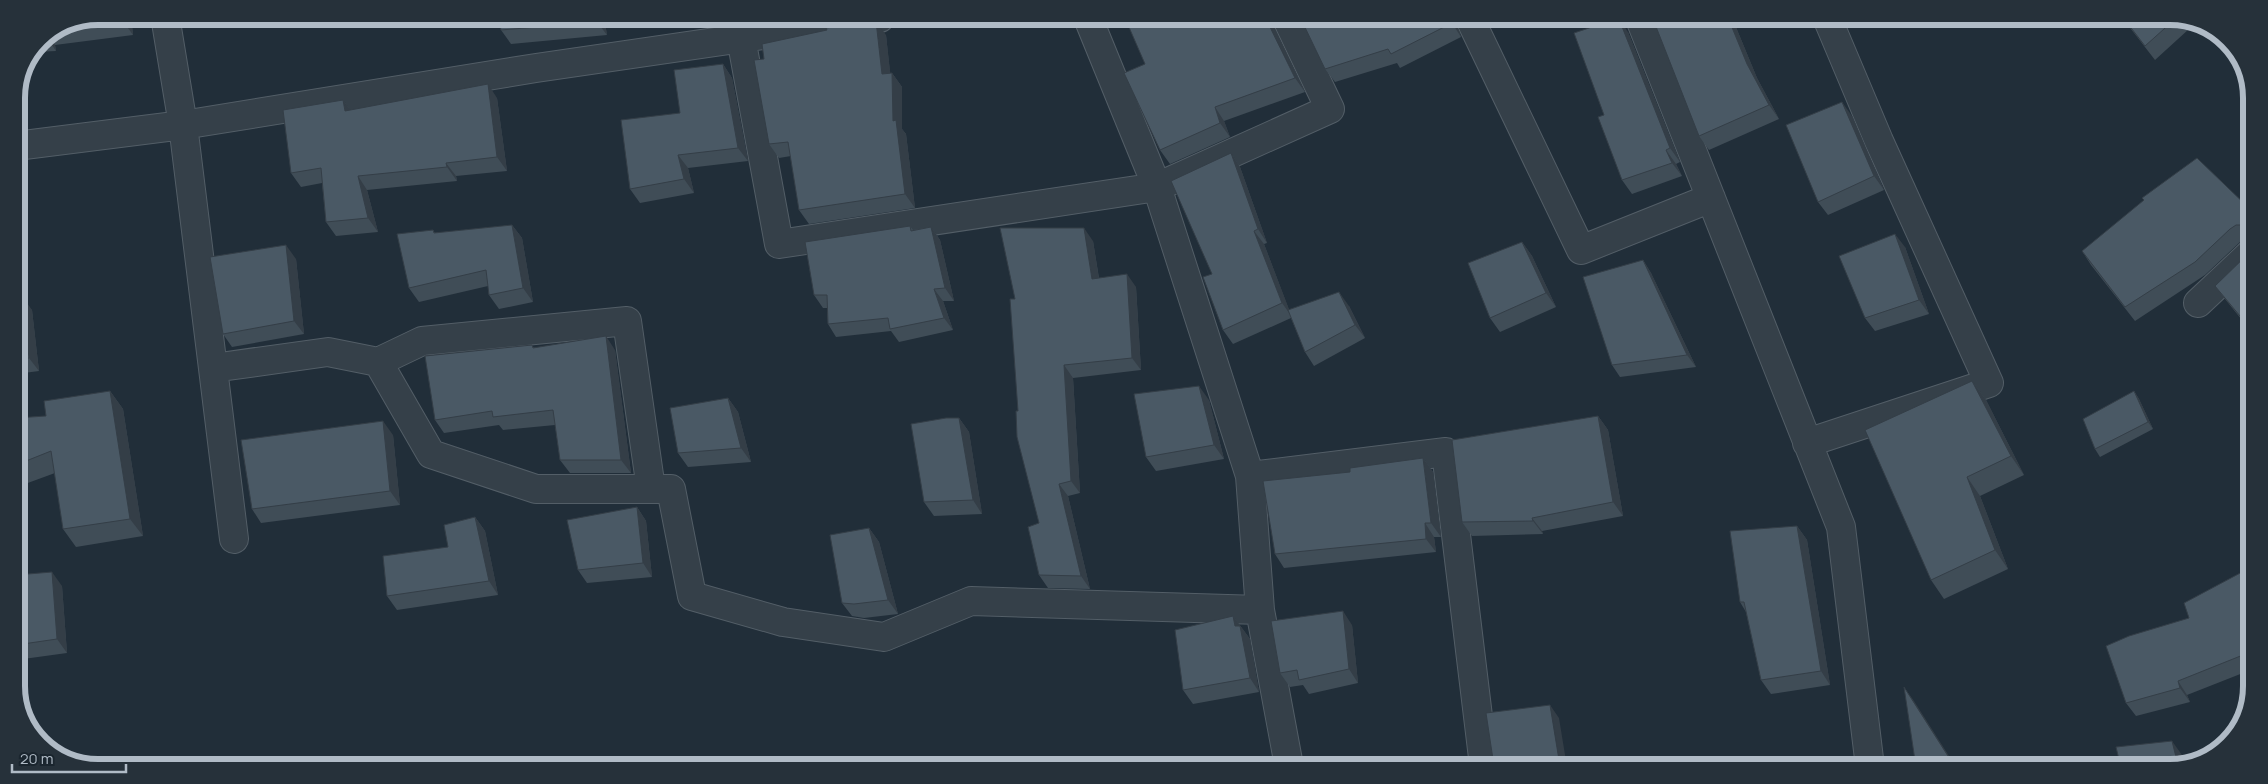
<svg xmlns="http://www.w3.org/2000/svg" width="2268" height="784" viewBox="0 0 2268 784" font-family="Manrope,sans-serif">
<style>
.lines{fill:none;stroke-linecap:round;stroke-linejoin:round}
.minor-casing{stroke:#535e67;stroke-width:30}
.minor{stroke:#354049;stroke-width:28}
.wall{fill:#404d57}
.shaded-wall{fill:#343e47}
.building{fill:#4a5965;stroke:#343e47}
.rim{fill:none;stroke:#b0bbc6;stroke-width:6}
</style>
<rect width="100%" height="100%" fill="#212e39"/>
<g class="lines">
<defs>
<path id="minor" d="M 165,16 L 183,125 L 234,539
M 1470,19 L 1581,250 L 1711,198
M 1640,19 L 1841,527 L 1870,767
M 741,38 L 779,244 L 1157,187 L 1088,18
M 16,146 L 183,125 L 536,68 L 880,18
M 2198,303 L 2250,254
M 378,362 L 422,341 L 627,321 L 651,489
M 213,368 L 328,352 L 378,362 L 431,454 L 536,489 L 671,489 L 692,596 L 783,622 L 884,637 L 971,601 L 1260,610 L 1250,476 L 1157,187 L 1330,109 L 1287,19
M 1807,443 L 1989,383 L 1879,141 L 1828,20
M 1250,476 L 1446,452 L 1484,766
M 1260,610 L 1289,766"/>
</defs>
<use href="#minor" class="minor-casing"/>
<use href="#minor" class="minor"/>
</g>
<path class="wall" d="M 98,16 L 131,16 L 133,35 L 55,45 L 56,51 L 35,52 L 41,40 Z
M 604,17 L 607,35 L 511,44 L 501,30 Z
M 682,17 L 723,18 L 723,21 L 689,27 Z
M 1301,19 L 1455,19 L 1461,37 L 1400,68 L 1397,63 L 1335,82 L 1325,69 Z
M 1487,19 L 1511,19 L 1498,25 L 1494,20 L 1489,23 Z
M 1653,19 L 1733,20 L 1757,78 L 1779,119 L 1709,150 L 1699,136 Z
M 2124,20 L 2183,20 L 2189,29 L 2155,60 Z
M 1273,25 L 1305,92 L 1224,121 L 1230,137 L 1170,164 L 1160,150 L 1145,64 Z
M 1628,32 L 1680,162 L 1676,164 L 1682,176 L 1632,194 L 1622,180 L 1604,115 Z
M 886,35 L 890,73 L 892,73 L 902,87 L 902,129 L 906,134 L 915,208 L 809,224 L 799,210 L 791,156 L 779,158 L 769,144 L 764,59 Z
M 723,64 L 732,78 L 748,161 L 688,168 L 694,193 L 640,203 L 630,189 L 680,113 Z
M 497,98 L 507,171 L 456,176 L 457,181 L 367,190 L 378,232 L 336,236 L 326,222 L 322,183 L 301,187 L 291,173 L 343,100 L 350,110 Z
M 1852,116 L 1884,190 L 1828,215 L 1818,202 Z
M 1231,153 L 1240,167 L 1267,243 L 1264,244 L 1289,310 L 1349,306 L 1365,338 L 1314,366 L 1305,352 L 1291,318 L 1233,344 L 1223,330 L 1212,274 Z
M 2251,210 L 2251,239 L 2246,239 L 2240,242 L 2205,275 L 2135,321 L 2091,265 L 2082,251 Z
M 512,225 L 522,238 L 533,302 L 499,309 L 489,295 L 488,286 L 419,302 L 409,288 L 433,230 L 435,233 Z
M 910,226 L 913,230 L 931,227 L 940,240 L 954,301 L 943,301 L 953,330 L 899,342 L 891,331 L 836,337 L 828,324 L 827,308 L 823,308 L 814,295 Z
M 1093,241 L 1099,278 L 1136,287 L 1141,370 L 1073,378 L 1080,493 L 1068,496 L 1090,589 L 1048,588 L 1039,575 L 1039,523 L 1015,299 Z
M 1522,242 L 1532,256 L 1556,307 L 1500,332 L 1490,318 Z
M 1905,247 L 1929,314 L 1875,331 L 1865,318 Z
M 2250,252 L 2250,330 L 2225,299 L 2215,286 Z
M 296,259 L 304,334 L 232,347 L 223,334 Z
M 1643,260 L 1651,273 L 1696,367 L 1620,377 L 1612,365 Z
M 16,297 L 32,310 L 39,371 L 16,374 Z
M 532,345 L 534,348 L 615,350 L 631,473 L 570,473 L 560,460 L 555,425 L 503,430 L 499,425 L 444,433 L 435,420 Z
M 1972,381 L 1986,400 L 2024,475 L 1980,496 L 2008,569 L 1944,599 L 1931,580 Z
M 110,391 L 123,409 L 143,536 L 76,547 L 63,529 L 55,473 L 25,484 L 16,472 L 16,418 L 46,416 Z
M 2134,391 L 2139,399 L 2153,429 L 2100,457 L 2095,449 Z
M 728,398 L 738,412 L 751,462 L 688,467 L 678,453 Z
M 1209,400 L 1224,459 L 1156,471 L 1146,457 Z
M 1598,416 L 1608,430 L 1623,516 L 1542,531 L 1543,534 L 1472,536 L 1462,522 Z
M 959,418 L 969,432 L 982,514 L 934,516 L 924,502 Z
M 393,435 L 400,505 L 261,523 L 252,509 Z
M 1423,458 L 1433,472 L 1441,537 L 1434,537 L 1436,552 L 1284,568 L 1275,554 L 1350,472 Z
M 637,507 L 646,521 L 652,577 L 587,583 L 578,570 Z
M 475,517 L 485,531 L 498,595 L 397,610 L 387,596 L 448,547 Z
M 1797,526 L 1807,540 L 1830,685 L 1771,694 L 1761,680 L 1746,612 L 1740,602 Z
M 869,528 L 879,542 L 898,614 L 864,618 L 852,616 L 842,603 Z
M 2244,571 L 2248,578 L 2248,671 L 2187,695 L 2190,702 L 2136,716 L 2126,703 L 2189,618 Z
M 16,575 L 62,586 L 67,653 L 16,660 Z
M 1233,616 L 1250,639 L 1259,692 L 1193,704 L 1183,690 Z
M 1352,625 L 1358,683 L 1309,694 L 1303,685 L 1290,687 L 1280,673 Z"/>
<path class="shaded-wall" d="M 123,16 L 131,16 L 133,35 L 123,21 Z
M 596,17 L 604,17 L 607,35 L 597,22 Z
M 1266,19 L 1272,19 L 1273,25 L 1305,92 L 1295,78 Z
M 1450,19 L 1455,19 L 1461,37 L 1452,23 Z
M 1619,19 L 1628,32 L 1680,162 L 1670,148 Z
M 1729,20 L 1733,20 L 1757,78 L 1779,119 L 1769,105 L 1747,64 Z
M 876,21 L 886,35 L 892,88 L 882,74 Z
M 50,36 L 55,45 L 56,51 L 47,38 Z
M 723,64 L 732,78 L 748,161 L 738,148 Z
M 892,73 L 902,87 L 902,129 L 906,134 L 915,208 L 905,194 L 893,121 Z
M 488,84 L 497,98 L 507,171 L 497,157 Z
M 343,100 L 353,114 L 345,111 Z
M 1842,102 L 1852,116 L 1884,190 L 1874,176 Z
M 1215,107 L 1224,121 L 1230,137 L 1220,123 Z
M 1666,150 L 1676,164 L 1682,176 L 1672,163 Z
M 1231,153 L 1240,167 L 1267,243 L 1258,229 Z
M 678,155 L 688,168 L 694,193 L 684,179 Z
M 446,163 L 456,176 L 457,181 L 447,167 Z
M 358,176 L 367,190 L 378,232 L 368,218 Z
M 512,225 L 522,238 L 533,302 L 523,288 Z
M 931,227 L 940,240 L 954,301 L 945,288 Z
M 1084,228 L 1093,241 L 1101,292 L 1092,279 Z
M 1254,231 L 1264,244 L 1292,317 L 1282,303 Z
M 1895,234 L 1905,247 L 1929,314 L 1919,300 Z
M 1522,242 L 1532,256 L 1556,307 L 1546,293 Z
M 286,245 L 296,259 L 304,334 L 294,321 Z
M 1643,260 L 1651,273 L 1696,367 L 1687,355 Z
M 1127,274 L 1136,287 L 1141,370 L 1132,358 Z
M 934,289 L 943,301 L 953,330 L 944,318 Z
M 1339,292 L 1349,306 L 1365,338 L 1355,325 Z
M 22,296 L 32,310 L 39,371 L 29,358 Z
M 606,336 L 615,350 L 631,473 L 621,460 Z
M 1064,365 L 1073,378 L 1080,493 L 1071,481 Z
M 1972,381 L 1986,400 L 2024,475 L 2011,456 Z
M 1199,386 L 1209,400 L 1224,459 L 1214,445 Z
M 110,391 L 123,409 L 143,536 L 130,519 Z
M 2134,391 L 2139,399 L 2153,429 L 2148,422 Z
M 728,398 L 738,412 L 751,462 L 741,448 Z
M 1598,416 L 1608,430 L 1623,516 L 1613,502 Z
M 959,418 L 969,432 L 982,514 L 973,500 Z
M 383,421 L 393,435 L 400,505 L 390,491 Z
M 1423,458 L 1433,472 L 1441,537 L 1431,523 Z
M 1967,477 L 1980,496 L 2008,569 L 1995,550 Z
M 1059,484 L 1068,496 L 1090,589 L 1081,576 Z
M 637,507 L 646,521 L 652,577 L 643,563 Z
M 475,517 L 485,531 L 498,595 L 489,581 Z
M 1532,518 L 1542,531 L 1543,534 L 1533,521 Z
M 1425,523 L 1434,537 L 1436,552 L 1426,539 Z
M 1797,526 L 1807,540 L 1830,685 L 1821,671 Z
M 869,528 L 879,542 L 898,614 L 888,600 Z
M 2244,571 L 2248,578 L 2248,585 Z
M 52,572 L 62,586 L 67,653 L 57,639 Z
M 1343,611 L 1352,625 L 1358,683 L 1349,669 Z
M 1233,616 L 1250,639 L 1259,692 L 1250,678 L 1235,626 Z
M 2178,681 L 2187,695 L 2190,702 L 2180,688 Z
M 1904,687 L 1914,701 L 1956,767 L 1955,767 Z
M 1550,705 L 1559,718 L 1567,767 L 1560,766 Z
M 2172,741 L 2182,755 L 2184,763 L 2178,765 Z"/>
<path class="building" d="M 98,16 L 123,16 L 123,21 L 71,28 Z
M 498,17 L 596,17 L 597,22 L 501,30 Z
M 1125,18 L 1266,19 L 1295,78 L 1215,107 L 1220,123 L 1160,150 L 1124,73 L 1145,64 Z
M 1301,19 L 1450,19 L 1452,23 L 1391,54 L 1388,49 L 1325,69 Z
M 1616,19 L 1619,19 L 1670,148 L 1666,150 L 1672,163 L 1622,180 L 1598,117 L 1604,115 L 1574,33 Z
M 1653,19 L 1729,20 L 1747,64 L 1769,105 L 1699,136 Z
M 2125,20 L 2174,20 L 2145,46 Z
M 876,21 L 882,74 L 892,73 L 893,121 L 896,120 L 905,194 L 799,210 L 788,142 L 769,144 L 754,60 L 764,59 L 762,44 L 827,30 L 826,28 Z
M 2236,51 L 2251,91 L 2228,56 Z
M 723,64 L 738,148 L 678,155 L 684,179 L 630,189 L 621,120 L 680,113 L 674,70 Z
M 488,84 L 497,157 L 446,163 L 447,167 L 358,176 L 368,218 L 326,222 L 321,168 L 291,173 L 283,110 L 343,100 L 345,111 Z
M 1842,102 L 1874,176 L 1818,202 L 1786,125 Z
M 1231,153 L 1258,229 L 1254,231 L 1282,303 L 1223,330 L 1203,277 L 1212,274 L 1171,181 Z
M 2197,158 L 2251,210 L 2251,229 L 2244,225 L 2236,225 L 2230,229 L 2195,262 L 2125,307 L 2082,251 L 2144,200 L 2142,198 Z
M 512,225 L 523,288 L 489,295 L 486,270 L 409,288 L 397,234 L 433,230 L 434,233 Z
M 910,226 L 911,231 L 931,227 L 945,288 L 934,289 L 944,318 L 890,329 L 888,318 L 828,324 L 827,295 L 814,295 L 805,242 Z
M 1000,228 L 1084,228 L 1092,279 L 1127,274 L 1132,358 L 1064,365 L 1071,481 L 1059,484 L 1081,576 L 1039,575 L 1028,527 L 1039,523 L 1017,437 L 1016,411 L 1018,411 L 1010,299 L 1015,299 Z
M 1895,234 L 1919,300 L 1865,318 L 1839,256 Z
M 1522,242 L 1546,293 L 1490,318 L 1468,263 Z
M 286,245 L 294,321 L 223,334 L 210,257 Z
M 2250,252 L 2250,328 L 2215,286 Z
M 1643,260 L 1687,355 L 1612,365 L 1583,277 Z
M 1339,292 L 1355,325 L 1305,352 L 1288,310 Z
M 22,296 L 29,358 L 16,359 L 16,297 Z
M 606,336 L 621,460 L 560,460 L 553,410 L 493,417 L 492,411 L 435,420 L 425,356 L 532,345 L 533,348 Z
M 1972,381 L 2011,456 L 1967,477 L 1995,550 L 1931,580 L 1865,430 Z
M 1199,386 L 1214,445 L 1146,457 L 1134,394 Z
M 110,391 L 130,519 L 63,529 L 51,451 L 16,465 L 16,418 L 46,416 L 44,401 Z
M 2134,391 L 2148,422 L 2095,449 L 2083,419 Z
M 728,398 L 741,448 L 678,453 L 670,408 Z
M 1598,416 L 1613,502 L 1532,518 L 1533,521 L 1462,522 L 1452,440 Z
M 946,418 L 959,418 L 973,500 L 924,502 L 911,424 Z
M 383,421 L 390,491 L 252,509 L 241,440 Z
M 1423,458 L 1431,523 L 1425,523 L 1426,539 L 1275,554 L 1263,481 L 1350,472 L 1350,468 Z
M 637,507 L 643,563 L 578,570 L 567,520 Z
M 475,517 L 489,581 L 387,596 L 383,556 L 448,547 L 444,525 Z
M 1797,526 L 1821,671 L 1761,680 L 1744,602 L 1740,602 L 1730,531 Z
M 869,528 L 888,600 L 854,604 L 842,603 L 830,535 Z
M 2244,571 L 2248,585 L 2248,653 L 2178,681 L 2180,688 L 2126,703 L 2106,646 L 2129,636 L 2189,618 L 2184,603 Z
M 52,572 L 57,639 L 16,645 L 16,575 Z
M 1343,611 L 1349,669 L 1299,680 L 1297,670 L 1280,673 L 1271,621 Z
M 1233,616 L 1235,626 L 1240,626 L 1250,678 L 1183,690 L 1175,630 Z
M 1904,687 L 1955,767 L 1916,767 Z
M 1550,705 L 1560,766 L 1494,766 L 1486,713 Z
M 2172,741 L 2178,765 L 2170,768 L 2121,768 L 2116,747 Z
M 1648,763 L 1648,767 L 1624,767 Z"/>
<path d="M0 0H2268V784H0ZM98 25H2170A73 73 0 0 1 2243 98V686A73 73 0 0 1 2170 759H98A73 73 0 0 1 25 686V98A73 73 0 0 1 98 25Z" fill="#26313a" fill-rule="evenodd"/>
<path class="rim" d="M98 25H2170A73 73 0 0 1 2243 98V686A73 73 0 0 1 2170 759H98A73 73 0 0 1 25 686V98A73 73 0 0 1 98 25Z"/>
<path d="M12 764v8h114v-8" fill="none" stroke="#b0bbc6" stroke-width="2.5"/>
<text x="20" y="764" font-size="15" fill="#b0bbc6" stroke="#1a252e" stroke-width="4" paint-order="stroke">20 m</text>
</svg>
